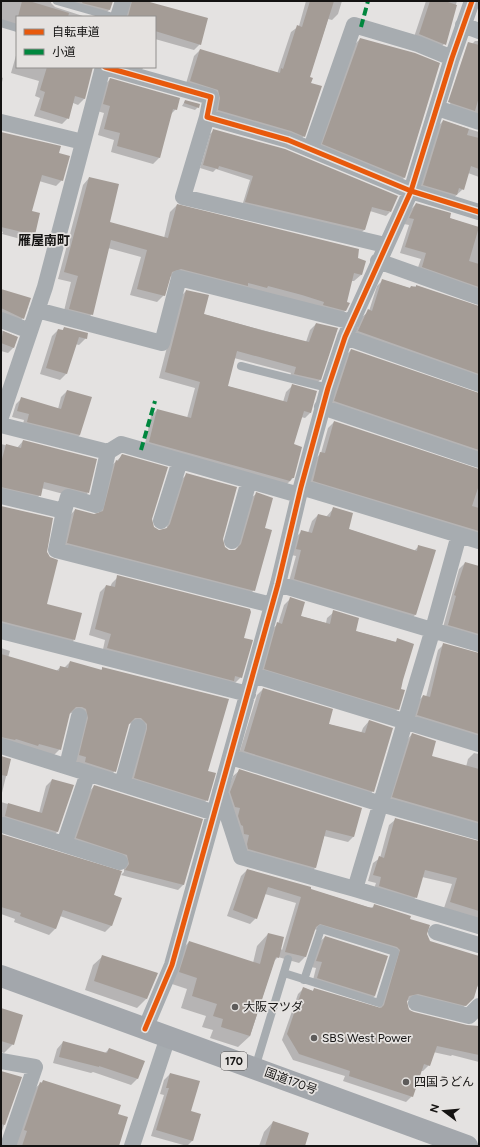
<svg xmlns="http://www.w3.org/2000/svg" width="480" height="1147" viewBox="0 0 480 1147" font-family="Figtree,'Noto Sans JP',sans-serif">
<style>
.shadow{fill:#0003}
.building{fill:#a49c96}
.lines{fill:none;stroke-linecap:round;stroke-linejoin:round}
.lane{stroke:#a7acb0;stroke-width:8}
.street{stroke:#a7acb0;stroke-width:16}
.highway{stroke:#a3a7ac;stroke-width:22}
.quiet{stroke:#00873e;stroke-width:4;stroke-dasharray:8 4;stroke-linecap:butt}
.cycleway-casing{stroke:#e5e2e0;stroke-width:8}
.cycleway{stroke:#e8590c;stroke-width:5}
.poi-dot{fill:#5d5b5a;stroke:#e5e2e0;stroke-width:1.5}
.labels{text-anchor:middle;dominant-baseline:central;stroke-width:3.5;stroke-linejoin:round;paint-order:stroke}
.shield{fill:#e5e2e0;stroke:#535150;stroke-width:1}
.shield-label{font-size:11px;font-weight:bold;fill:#141312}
.poi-label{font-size:12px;fill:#141312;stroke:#e5e2e0;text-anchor:start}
.street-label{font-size:12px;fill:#141312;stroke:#e5e2e0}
.neighbourhood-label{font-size:13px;font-weight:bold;fill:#141312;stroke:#e5e2e0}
</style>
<rect width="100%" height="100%" fill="#e4e2e1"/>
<path class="shadow" d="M 1,1 L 112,1 L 109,10 L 103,16 L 51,1 L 51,3 L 55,7 L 86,17 L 17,17 L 17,30 L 1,25 Z
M 129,1 L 143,1 L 200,44 L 194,50 L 155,39 L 155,17 L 125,17 Z
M 306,1 L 342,1 L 338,14 L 332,20 L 328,19 L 309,78 L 304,136 L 298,142 L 212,116 L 215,105 L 185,87 L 194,56 L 200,50 L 277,74 L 291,32 L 299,26 Z
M 426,1 L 457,1 L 444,44 L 438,50 L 413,40 Z
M 360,39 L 438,63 L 404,178 L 397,185 L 316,151 L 353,46 Z
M 475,41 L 479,41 L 479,122 L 448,110 L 469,47 Z
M 17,52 L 17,67 L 92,67 L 84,99 L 78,105 L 73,103 L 68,118 L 62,124 L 34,116 L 40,98 L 35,96 L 39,81 L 11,73 Z
M 114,67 L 144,67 L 138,74 Z
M 1,77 L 3,78 L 1,86 Z
M 110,79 L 176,109 L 170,115 L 159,158 L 153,164 L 111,152 L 114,140 L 98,135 L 104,113 L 97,111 L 104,86 Z
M 185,101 L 198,107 L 195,110 L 182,106 Z
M 443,121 L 479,132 L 479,177 L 468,173 L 463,189 L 450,201 L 417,191 L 437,127 Z
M 214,130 L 390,212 L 386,216 L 370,211 L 364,230 L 360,234 L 242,206 L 250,180 L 216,169 L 213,172 L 200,168 L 210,134 Z
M 1,133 L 58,154 L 62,180 L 56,186 L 39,181 L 31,212 L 39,214 L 34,235 L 28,241 L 2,234 L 3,232 L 1,231 Z
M 89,178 L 109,223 L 164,238 L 170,212 L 177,205 L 357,259 L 361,275 L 354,281 L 351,281 L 345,303 L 346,310 L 339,317 L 174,275 L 169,277 L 164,295 L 157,302 L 130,295 L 141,257 L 108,248 L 92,314 L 85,321 L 63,315 L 71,282 L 58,279 L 83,185 Z
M 416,204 L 449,218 L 479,228 L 479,297 L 416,273 L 421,259 L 400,253 L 409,225 L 404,224 L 410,210 Z
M 383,280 L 409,288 L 417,286 L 479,307 L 479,384 L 353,338 L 362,317 L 369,311 L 377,286 Z
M 1,289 L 23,318 L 17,324 L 1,319 Z
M 186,291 L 203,314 L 306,342 L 310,330 L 316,324 L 337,329 L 320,380 L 314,386 L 289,380 L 291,373 L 234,358 L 227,386 L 283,402 L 286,392 L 292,386 L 311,412 L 305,418 L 301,417 L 293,445 L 293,478 L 284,487 L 144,448 L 151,416 L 157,410 L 187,418 L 195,388 L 159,378 L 180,297 Z
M 64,328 L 86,338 L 79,345 L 75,344 L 66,374 L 60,380 L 40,374 L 52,336 L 58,330 L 62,331 Z
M 1,330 L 17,337 L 14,347 L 8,353 L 1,351 Z
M 351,350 L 479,394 L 479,460 L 329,407 L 345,356 Z
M 67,391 L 80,435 L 74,441 L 22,428 L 24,420 L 12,417 L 16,404 L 22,398 L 58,409 L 61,397 Z
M 334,422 L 479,470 L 479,541 L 307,487 L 315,459 L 321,453 L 328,428 Z
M 23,441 L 88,493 L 82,499 L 41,488 L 40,495 L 34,501 L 1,493 L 1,444 L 17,448 Z
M 123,455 L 151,518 L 153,528 L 158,531 L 166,530 L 182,479 L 187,474 L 222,539 L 224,548 L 230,551 L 237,550 L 251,498 L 256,494 L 264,529 L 254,590 L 249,595 L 63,548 L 70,515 L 75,510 L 94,515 L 99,513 L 111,466 Z
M 1,507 L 46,553 L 46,604 L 74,640 L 68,646 L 1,628 Z
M 334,508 L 348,529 L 414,551 L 419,546 L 434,551 L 415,615 L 409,621 L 288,585 L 296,556 L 291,555 L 295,538 L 301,532 L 308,533 L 312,521 L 318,515 L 326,517 Z
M 465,563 L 479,567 L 479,644 L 442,631 L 459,569 Z
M 118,577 L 241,677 L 235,683 L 102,654 L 105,640 L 89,635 L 100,592 L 106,586 L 110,587 L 112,583 Z
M 290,599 L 300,616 L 326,623 L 327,618 L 334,612 L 355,631 L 395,642 L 398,640 L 402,680 L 398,709 L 392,715 L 259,675 L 271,630 L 278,624 L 284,605 Z
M 444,644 L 479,654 L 479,744 L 412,721 L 417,702 L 423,696 L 426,697 L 438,650 Z
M 1,648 L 10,651 L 8,658 L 56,671 L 61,667 L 64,668 L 70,662 L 100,671 L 103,668 L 207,771 L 207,800 L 201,806 L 128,783 L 134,723 L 128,724 L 115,771 L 109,777 L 74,761 L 74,712 L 69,714 L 60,749 L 54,755 L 1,744 Z
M 263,689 L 328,724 L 361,733 L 363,728 L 369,721 L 373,791 L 367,798 L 238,757 L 257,695 Z
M 412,734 L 431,757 L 466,767 L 468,759 L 474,753 L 479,754 L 479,831 L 387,803 L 406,741 Z
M 1,756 L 10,760 L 1,797 Z
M 239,771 L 361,809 L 353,837 L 348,842 L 324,836 L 315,868 L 310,873 L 243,855 L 225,798 L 233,776 Z
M 52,780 L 73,786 L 57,832 L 51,838 L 1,823 L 1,802 L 39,813 L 46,786 Z
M 94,786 L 184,884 L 178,890 L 121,875 L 124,872 L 124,866 L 71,844 L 89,792 Z
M 396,819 L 479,842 L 479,919 L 444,908 L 452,884 L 422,877 L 416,897 L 410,903 L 373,892 L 376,883 L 368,881 L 373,863 L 380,858 L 389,825 Z
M 1,835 L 120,898 L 111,926 L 105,932 L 60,916 L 55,929 L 49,935 L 14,922 L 15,919 L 1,914 Z
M 247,870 L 371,908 L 374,906 L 409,919 L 426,934 L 429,942 L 476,957 L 479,955 L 479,984 L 467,1004 L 459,1011 L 411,999 L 407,1001 L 406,1006 L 413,1013 L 467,1026 L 479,1027 L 479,1062 L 452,1055 L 451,1056 L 433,1052 L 429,1065 L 423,1071 L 421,1071 L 412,1096 L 406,1102 L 343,1081 L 345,1076 L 293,1060 L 282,1040 L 298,994 L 304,988 L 313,991 L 314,989 L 379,1009 L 395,957 L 391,952 L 314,929 L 305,957 L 299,963 L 278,957 L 274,961 L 250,1036 L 238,1047 L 210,1038 L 213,1030 L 202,1027 L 206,1016 L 181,1008 L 187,989 L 169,983 L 178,953 L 189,942 L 253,963 L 257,946 L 268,934 L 282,950 L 296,903 L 265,894 L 256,918 L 250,924 L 227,916 L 241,876 Z
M 325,937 L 375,996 L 368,1002 L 312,984 L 316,968 L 311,967 L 318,943 Z
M 103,956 L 147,998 L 137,1008 L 85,990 L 93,965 Z
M 1,1009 L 13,1044 L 4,1053 L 1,1052 Z
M 63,1042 L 104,1054 L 109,1049 L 144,1062 L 137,1079 L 131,1085 L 93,1072 L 91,1073 L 53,1063 L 57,1049 Z
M 1,1072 L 20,1078 L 1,1134 Z
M 170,1074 L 190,1112 L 192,1141 L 187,1146 L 151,1136 L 164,1095 L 160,1094 L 164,1080 Z
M 43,1081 L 117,1115 L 118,1146 L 13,1146 L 31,1092 Z
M 273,1122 L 304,1146 L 259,1146 L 264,1132 Z"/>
<path class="building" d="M 22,1 L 29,1 L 69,13 L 68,17 L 18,17 Z
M 83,1 L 113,1 L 110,10 L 82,3 Z
M 132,1 L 146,1 L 208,18 L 201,45 L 155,31 L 155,17 L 128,17 Z
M 310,1 L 334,1 L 310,77 L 313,78 L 311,83 L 322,86 L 305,137 L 291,131 L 218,110 L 220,98 L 218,90 L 190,81 L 200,49 L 280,73 L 281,68 L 283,69 L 297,25 L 302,27 Z
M 430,1 L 445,1 L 457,5 L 446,45 L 419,34 Z
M 360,38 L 415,53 L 440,63 L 405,178 L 322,144 Z
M 468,42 L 479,45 L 479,97 L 475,111 L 448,102 Z
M 47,67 L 93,67 L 85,99 L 75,96 L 69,119 L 40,110 L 45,92 L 40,90 Z
M 110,78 L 180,98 L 177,110 L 173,109 L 160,158 L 117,146 L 120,133 L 104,129 L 110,106 L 103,104 Z
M 185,100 L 200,104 L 199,108 L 184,103 Z
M 443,120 L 469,129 L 467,135 L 479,138 L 479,169 L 471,166 L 464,190 L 459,188 L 457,195 L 423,185 Z
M 213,129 L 285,149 L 398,196 L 391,212 L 372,207 L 365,230 L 245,202 L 253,176 L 219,166 L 218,169 L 203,165 Z
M 1,132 L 61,146 L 59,153 L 70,156 L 63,181 L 42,175 L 32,211 L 40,213 L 35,235 L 1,227 Z
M 89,177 L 119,184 L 110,222 L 168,238 L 177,204 L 359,249 L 358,258 L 366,261 L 362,275 L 354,273 L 347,302 L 350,303 L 346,311 L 323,305 L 324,302 L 302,295 L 268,286 L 267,288 L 248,283 L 248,286 L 181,269 L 172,272 L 165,296 L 137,289 L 147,250 L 111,240 L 93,315 L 69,309 L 78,276 L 64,272 Z
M 416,203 L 451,213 L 450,218 L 479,227 L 469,261 L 479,264 L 479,287 L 422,267 L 426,253 L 405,247 L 414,219 L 409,218 Z
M 382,279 L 410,288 L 411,286 L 416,287 L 416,285 L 479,306 L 479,374 L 358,331 L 368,309 L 372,311 Z
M 1,289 L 31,298 L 24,319 L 1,308 Z
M 186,290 L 209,295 L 204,314 L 261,330 L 309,342 L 316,323 L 338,328 L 321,380 L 294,374 L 296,367 L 237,351 L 228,386 L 287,402 L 292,384 L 317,391 L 311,413 L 304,411 L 294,444 L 302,447 L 294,478 L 292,478 L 290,481 L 149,442 L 157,409 L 191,418 L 200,382 L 165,372 Z
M 64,327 L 88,333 L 87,339 L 79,337 L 67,374 L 46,368 L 58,329 L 63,330 Z
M 3,331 L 18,337 L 14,348 L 1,343 Z
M 351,349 L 479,393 L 479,450 L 334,401 Z
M 67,390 L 92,397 L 80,435 L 27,422 L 29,414 L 17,411 L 21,397 L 61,409 Z
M 334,421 L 479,469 L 479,485 L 472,506 L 479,508 L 479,531 L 313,481 L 320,452 L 325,453 Z
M 23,440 L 97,459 L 89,493 L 44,482 L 41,496 L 1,487 L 1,463 L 6,444 L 21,448 Z
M 122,454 L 168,467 L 152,519 L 154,527 L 159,530 L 167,528 L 170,524 L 186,473 L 237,487 L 223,539 L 225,547 L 229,550 L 235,550 L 241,544 L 256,492 L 273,498 L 265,528 L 272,530 L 255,591 L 67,543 L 75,509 L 94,514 L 103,511 L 116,460 L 118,461 Z
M 1,506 L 53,518 L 47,552 L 50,557 L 58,560 L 47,604 L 82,613 L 75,640 L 1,621 Z
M 333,507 L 353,513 L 349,529 L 417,551 L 418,545 L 436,550 L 416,615 L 294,579 L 301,550 L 296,549 L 301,530 L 312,533 L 318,514 L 330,517 Z
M 465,562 L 479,566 L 479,634 L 448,625 L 456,596 L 454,595 Z
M 117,575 L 250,609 L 251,612 L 244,638 L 253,640 L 242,678 L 235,676 L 234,681 L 107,648 L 111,634 L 95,629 L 106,585 L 115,587 Z
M 290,597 L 305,602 L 301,616 L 330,624 L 333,610 L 359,618 L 356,631 L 396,642 L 397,638 L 414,644 L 403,680 L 401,689 L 405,690 L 399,710 L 264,669 L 277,622 L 282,624 Z
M 443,643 L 479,653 L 479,734 L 417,715 L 423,695 L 430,697 Z
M 1,654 L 59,671 L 60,666 L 68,668 L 70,661 L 102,670 L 102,667 L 229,699 L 208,771 L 216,773 L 208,801 L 134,778 L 147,729 L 147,724 L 141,718 L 135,718 L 129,724 L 116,772 L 85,762 L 86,757 L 79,755 L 88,718 L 86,709 L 82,707 L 76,707 L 70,713 L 61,750 L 39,744 L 38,746 L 16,739 L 15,740 L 1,737 Z
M 263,688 L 333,709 L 329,724 L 365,733 L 369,720 L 393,728 L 374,792 L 244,751 Z
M 412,733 L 436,741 L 432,756 L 479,769 L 479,822 L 392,797 Z
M 1,756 L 11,759 L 7,776 L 1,775 Z
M 239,769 L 362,808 L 354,837 L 326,830 L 316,868 L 248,849 L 247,844 L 249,835 L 244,834 L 243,826 L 241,825 L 238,816 L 240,808 L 235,807 L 230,792 Z
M 52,779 L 74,785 L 58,832 L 5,816 L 8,803 L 42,813 Z
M 94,785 L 203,819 L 184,885 L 125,870 L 129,864 L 127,855 L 76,838 Z
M 395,818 L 479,841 L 479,911 L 450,902 L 457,878 L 425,870 L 417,898 L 379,886 L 381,877 L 373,875 L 379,856 L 384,858 Z
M 1,834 L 122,871 L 114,895 L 122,898 L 112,926 L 63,910 L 56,929 L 20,916 L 21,913 L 1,907 Z
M 247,869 L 311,887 L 311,889 L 368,907 L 373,908 L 374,904 L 411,916 L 410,919 L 430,925 L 427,934 L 430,941 L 479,956 L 479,981 L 474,998 L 466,1006 L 418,994 L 409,996 L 407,1001 L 409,1010 L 414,1012 L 467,1025 L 479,1026 L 479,1055 L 437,1046 L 430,1066 L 424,1064 L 413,1097 L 349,1076 L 350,1071 L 299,1054 L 287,1034 L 303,987 L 313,991 L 314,988 L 381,1008 L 384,1005 L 400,950 L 397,947 L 320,924 L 316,927 L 306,957 L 285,952 L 301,897 L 268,887 L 257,919 L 233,910 Z
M 268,933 L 284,937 L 279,958 L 276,957 L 250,1036 L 221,1027 L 223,1019 L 213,1016 L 217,1004 L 192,996 L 197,978 L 179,972 L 189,941 L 260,964 Z
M 325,936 L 388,956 L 375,996 L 317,978 L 322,962 L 316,961 Z
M 102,955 L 158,973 L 147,999 L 94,981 Z
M 1,1008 L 23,1015 L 14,1045 L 1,1041 Z
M 63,1041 L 107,1053 L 109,1048 L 145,1061 L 138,1079 L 99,1066 L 99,1067 L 59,1057 Z
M 1,1071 L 22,1077 L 5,1125 L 1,1124 Z
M 170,1073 L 200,1081 L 191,1111 L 201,1114 L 193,1141 L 156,1130 L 169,1088 L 166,1088 Z
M 43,1080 L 121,1105 L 118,1114 L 128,1117 L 119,1146 L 22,1146 L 27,1131 L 24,1130 L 40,1082 L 42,1083 Z
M 273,1121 L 309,1133 L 305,1146 L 265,1146 Z"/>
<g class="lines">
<path class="lane" d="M 57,1 L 113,17
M 1,23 L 17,28
M 241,366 L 328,388
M 284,973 L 379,1003 L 395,952 L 321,929 L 304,980
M 255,1068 L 288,959"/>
<path class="street" d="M 118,17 L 123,1
M 463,25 L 479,31
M 105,67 L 211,97 L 207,117 L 288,140 L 411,191 L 479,212
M 437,108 L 479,122
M 207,117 L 183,197 L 385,245
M 1,122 L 83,142
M 311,148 L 354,25 L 418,44 L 452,58
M 378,261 L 479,297
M 37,310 L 162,343 L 179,278 L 352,322
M 1,320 L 30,331
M 345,337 L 479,384
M 322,407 L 479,460
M 1,417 L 45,287 L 103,67
M 1,425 L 108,452 L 121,444 L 299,495
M 301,487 L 479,541
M 1,496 L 64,511 L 56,550 L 272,605
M 64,511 L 68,497 L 96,505 L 108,452
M 161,521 L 180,461
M 232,541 L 249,481
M 278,584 L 479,644
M 1,631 L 248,694
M 253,675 L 479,744
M 1,746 L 215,813
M 231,757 L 381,804 L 479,832
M 67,766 L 79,716
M 122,784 L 138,727
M 220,792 L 241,857 L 355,889 L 479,926
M 3,825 L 120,862
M 64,844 L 88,773
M 355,889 L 433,629 L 459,535
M 436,932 L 479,945
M 416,1003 L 469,1016 L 479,1006
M 145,1029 L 172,965 L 278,584 L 301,487 L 328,388 L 345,337 L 411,191 L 452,58 L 472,1
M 1,1061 L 35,1067 L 8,1146
M 132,1146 L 168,1037"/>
<path class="highway" d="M 1,976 L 467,1146"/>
<path class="quiet" d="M 361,27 L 368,1
M 141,450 L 155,401"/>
<defs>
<path id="cycleway" d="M 105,67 L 211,97 L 207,117 L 288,140 L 411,191 L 479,212
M 145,1029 L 172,965 L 278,584 L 301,487 L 328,388 L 345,337 L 411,191 L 452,58 L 472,1"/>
</defs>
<use href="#cycleway" class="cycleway-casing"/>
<use href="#cycleway" class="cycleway"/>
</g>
<g class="poi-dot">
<circle cx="235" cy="1007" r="4"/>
<circle cx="314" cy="1038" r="4"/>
<circle cx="406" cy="1082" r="4"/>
</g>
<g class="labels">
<rect class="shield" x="221" y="1052" width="26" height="18" rx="3"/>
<g class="shield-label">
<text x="234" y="1061">170</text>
</g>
<g class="poi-label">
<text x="243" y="1007">大阪マツダ</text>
<text x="322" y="1038">SBS West Power</text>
<text x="414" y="1082">四国うどん</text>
</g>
<g class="street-label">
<text transform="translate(291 1081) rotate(20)">国道170号</text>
</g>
<g class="neighbourhood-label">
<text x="44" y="240">雁屋南町</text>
</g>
</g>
<rect width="480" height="1147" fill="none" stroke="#141312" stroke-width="4"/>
<rect x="16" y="16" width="140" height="52" fill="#e5e2e0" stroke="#918f8e"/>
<rect x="24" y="29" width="20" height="6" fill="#e8590c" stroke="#918f8e"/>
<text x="52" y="36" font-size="12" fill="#141312">自転車道</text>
<rect x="24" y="49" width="20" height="6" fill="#00873e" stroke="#918f8e"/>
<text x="52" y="56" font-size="12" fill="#141312">小道</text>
<g transform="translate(444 1111) rotate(286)" stroke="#e5e2e0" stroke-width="3" paint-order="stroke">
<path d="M0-3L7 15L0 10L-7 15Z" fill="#141312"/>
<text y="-6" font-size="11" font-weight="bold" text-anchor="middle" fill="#141312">N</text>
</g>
</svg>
